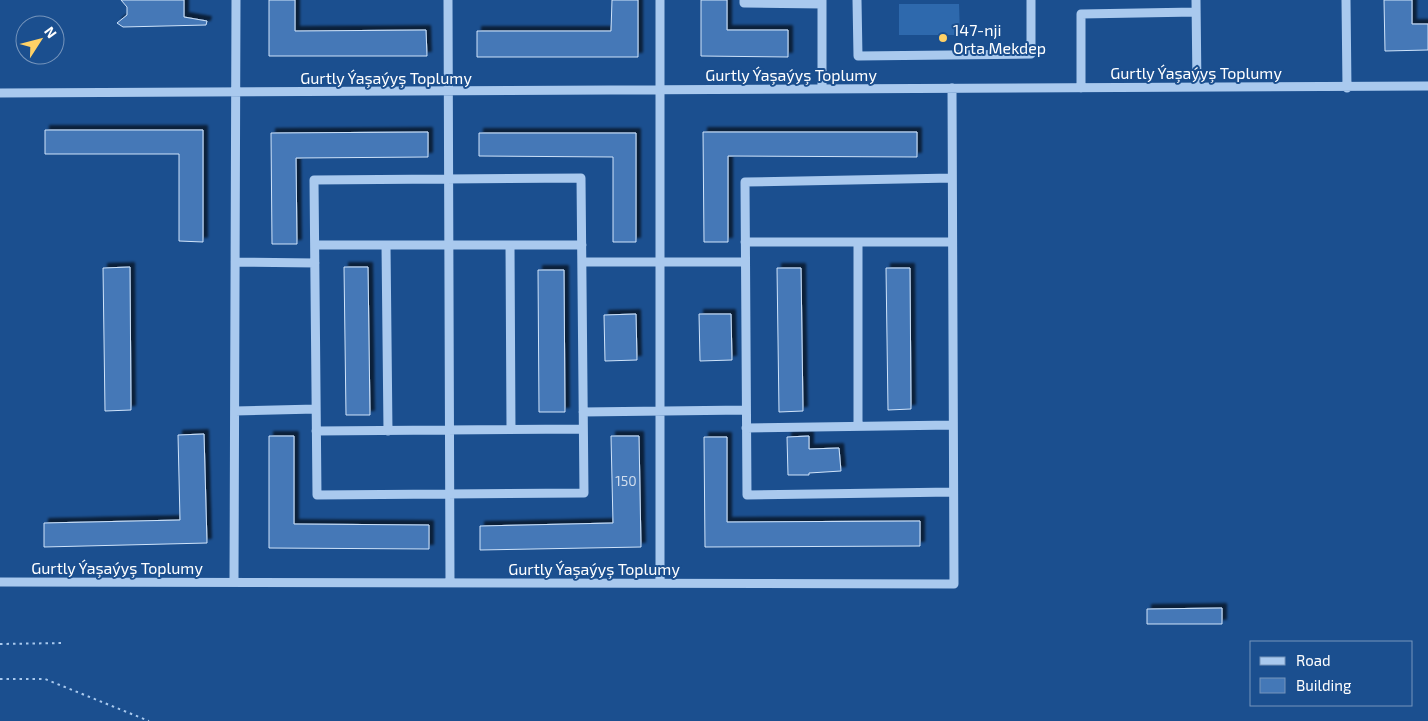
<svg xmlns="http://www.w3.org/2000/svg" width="1428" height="721" viewBox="0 0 1428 721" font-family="'Exo 2',sans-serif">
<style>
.green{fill:#2e69ad}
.building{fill:#4478b7;stroke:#cfe3fa;filter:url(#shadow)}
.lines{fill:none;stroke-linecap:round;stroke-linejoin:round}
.path{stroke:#a9c9ee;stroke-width:2;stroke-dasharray:2.5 4;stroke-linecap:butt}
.minor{stroke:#a9c9ee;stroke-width:9}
.poi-dot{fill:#ffd166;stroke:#1b4f8f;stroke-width:2}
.labels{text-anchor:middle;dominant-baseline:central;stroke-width:4;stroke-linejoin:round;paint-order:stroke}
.number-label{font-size:14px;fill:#d0dded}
.poi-label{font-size:16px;fill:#fff;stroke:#1b4f8f;text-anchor:start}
.street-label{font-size:16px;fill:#fff;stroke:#1b4f8f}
</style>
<defs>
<filter id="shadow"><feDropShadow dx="4.5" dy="-4.5" stdDeviation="1" flood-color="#0009"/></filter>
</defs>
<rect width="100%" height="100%" fill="#1b4f8f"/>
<path class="green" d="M 899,4 L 959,4 L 960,35 L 899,35 Z"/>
<path class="building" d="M 121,0 L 184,0 L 184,17 L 207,21 L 206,25 L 123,27 L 117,23 L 127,15 L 127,7 Z
M 269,0 L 295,0 L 295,31 L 426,30 L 427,56 L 269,56 Z
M 612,0 L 638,0 L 638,57 L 477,57 L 477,31 L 611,31 Z
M 701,0 L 727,0 L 727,30 L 788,30 L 788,57 L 701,56 Z
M 1384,0 L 1412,0 L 1412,24 L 1428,24 L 1428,50 L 1385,51 Z
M 45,130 L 203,130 L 203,242 L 179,241 L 179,154 L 45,154 Z
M 428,132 L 428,157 L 296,158 L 297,244 L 272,244 L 271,133 Z
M 703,132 L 917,132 L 917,157 L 728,156 L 728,242 L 704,242 Z
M 479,133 L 636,133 L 636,242 L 613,242 L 613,157 L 479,156 Z
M 130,267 L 131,410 L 105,411 L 103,268 Z
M 344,267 L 368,267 L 370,415 L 346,415 Z
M 777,268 L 801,268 L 803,411 L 779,412 Z
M 886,268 L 910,268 L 911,409 L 888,410 Z
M 538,270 L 564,270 L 565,412 L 539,412 Z
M 636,314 L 637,360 L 605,361 L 604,315 Z
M 699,314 L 731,314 L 732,360 L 700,361 Z
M 204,434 L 207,543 L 44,547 L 44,523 L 180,520 L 178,435 Z
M 269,436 L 294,436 L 294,524 L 429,525 L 429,549 L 269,548 Z
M 611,436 L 639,436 L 641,547 L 480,550 L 480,526 L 613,523 Z
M 809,436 L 809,449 L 839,448 L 841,471 L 809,473 L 809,475 L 788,475 L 787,437 Z
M 704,437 L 727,437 L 727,522 L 920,521 L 920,546 L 705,547 Z
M 1222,608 L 1222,624 L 1147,624 L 1147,609 Z"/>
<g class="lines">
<path class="path" d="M 0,644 L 65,643
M 0,679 L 45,679 L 149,721"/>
<path class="minor" d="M 448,0 L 450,583
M 744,0 L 744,3 L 822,4
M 857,0 L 858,56 L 1031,54 L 1031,0
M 1196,0 L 1197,87
M 1346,0 L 1347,88
M 1081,88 L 1081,14 L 1196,12
M 822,89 L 822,0
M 0,93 L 1428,86
M 581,178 L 584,493 L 317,495 L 314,180 Z
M 952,178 L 745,182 L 747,495 L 953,492
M 745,242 L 952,242
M 858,242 L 858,426
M 315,245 L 582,245
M 386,245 L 388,431
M 510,245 L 511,429
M 235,262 L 315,263
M 582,262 L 745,262
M 235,411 L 316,409
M 583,412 L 746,410
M 746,428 L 953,425
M 316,431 L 583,429
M 0,582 L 954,584 L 952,88
M 234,582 L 236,0
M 660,583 L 660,0"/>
</g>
<circle class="poi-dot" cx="943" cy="38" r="5"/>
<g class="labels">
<g class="number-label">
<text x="626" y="480">150</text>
</g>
<g class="poi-label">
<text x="953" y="29">147-nji<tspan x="953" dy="18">Orta Mekdep</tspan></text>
</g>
<g class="street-label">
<text x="1196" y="72">Gurtly Ýaşaýyş Toplumy</text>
<text x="791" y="74">Gurtly Ýaşaýyş Toplumy</text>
<text x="386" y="77">Gurtly Ýaşaýyş Toplumy</text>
<text x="117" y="567">Gurtly Ýaşaýyş Toplumy</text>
<text x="594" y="568">Gurtly Ýaşaýyş Toplumy</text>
</g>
</g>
<rect x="1250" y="641" width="162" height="65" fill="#1b4f8f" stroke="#7695bc"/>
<rect x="1260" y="657" width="25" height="8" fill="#a9c9ee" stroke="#7695bc"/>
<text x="1296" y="666" font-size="15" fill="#ffffff">Road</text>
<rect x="1260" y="678" width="25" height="15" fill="#4478b7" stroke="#7695bc"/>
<text x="1296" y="691" font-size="15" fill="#ffffff">Building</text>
<g transform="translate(40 40) rotate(54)"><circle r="24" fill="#1b4f8f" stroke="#7695bc"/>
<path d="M0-4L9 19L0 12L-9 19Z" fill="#ffd166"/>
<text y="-8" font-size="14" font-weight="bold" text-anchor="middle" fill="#ffffff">N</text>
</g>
</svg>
